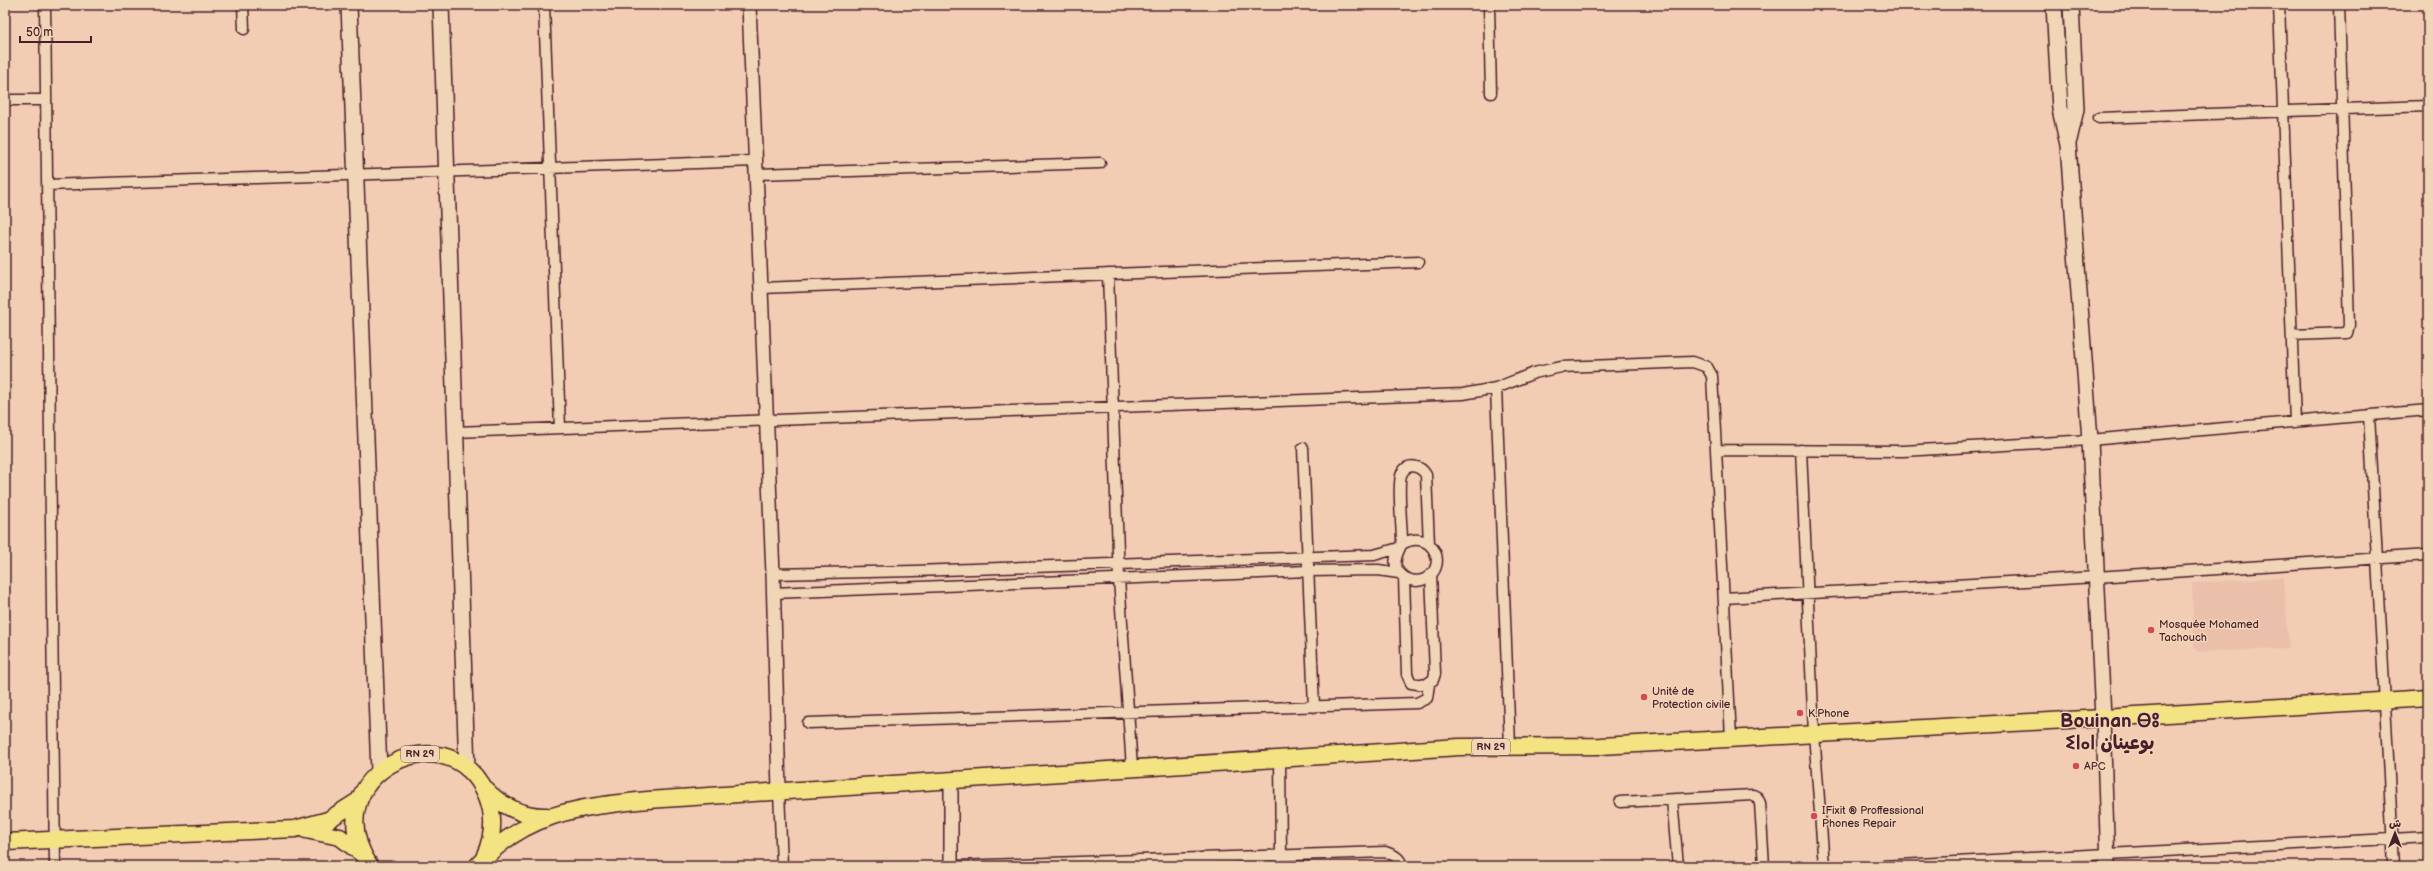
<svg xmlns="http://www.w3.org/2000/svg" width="2433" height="871" viewBox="0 0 2433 871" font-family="'Balsamiq Sans','Playpen Sans Arabic','Noto Sans Tifinagh',sans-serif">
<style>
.built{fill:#ebc0ab}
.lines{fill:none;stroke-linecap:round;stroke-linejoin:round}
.minor-casing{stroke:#4a1f2b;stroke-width:13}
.tertiary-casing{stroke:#4a1f2b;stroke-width:16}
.secondary-casing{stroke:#4a1f2b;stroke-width:18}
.primary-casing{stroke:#4a1f2b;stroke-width:19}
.minor{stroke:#f1d5b7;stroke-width:10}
.tertiary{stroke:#f1d5b7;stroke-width:13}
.secondary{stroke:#f1d5b7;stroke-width:15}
.primary{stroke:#f4e382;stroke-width:16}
.poi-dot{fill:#d1495b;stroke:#f1d5b7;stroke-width:1.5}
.labels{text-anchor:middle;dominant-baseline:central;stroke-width:3;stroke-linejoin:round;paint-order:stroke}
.shield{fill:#f1d5b7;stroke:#7c5655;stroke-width:1}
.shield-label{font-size:10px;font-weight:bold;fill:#4a1f2b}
.poi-label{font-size:11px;fill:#4a1f2b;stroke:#f1d5b7;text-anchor:start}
.town-label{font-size:19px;font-weight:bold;fill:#4a1f2b;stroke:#f1d5b7}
</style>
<rect width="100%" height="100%" fill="#f2cdb4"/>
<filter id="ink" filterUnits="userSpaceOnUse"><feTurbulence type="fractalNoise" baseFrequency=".025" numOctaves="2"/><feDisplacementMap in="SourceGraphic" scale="8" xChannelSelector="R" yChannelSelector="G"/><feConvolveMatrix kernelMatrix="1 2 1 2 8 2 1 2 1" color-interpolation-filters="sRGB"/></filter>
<g filter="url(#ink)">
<path class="built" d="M 2284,577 L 2289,649 L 2197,652 L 2194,646 L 2192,583 Z"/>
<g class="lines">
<defs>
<path id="minor" d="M 45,5 L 55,866
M 243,5 L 244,29
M 544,5 L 560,428
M 1489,5 L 1491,93
M 2279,5 L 2295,422
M 5,100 L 46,100
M 2099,118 L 2428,106
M 756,174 L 1100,163
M 47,185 L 756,161
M 1108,274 L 1119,579 L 1132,768
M 761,288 L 1418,262
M 2292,335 L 2347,333 L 2349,325 L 2339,5
M 1496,388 L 1510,746
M 2369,415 L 2394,866
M 456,432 L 1463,394 L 1496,388 L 1534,373 L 1561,367 L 1693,362 L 1707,367 L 1712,376 L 1716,450 L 1903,451 L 2090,440 L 2428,410
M 1303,448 L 1314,707
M 1716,450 L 1731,738
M 1801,450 L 1814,733 L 1824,866
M 1402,544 C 1430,527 1451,565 1425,579 C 1414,584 1399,578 1396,566 C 1393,555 1402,549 1402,540 C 1402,528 1397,481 1402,473 C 1408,462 1421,466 1426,475 L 1429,544
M 773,574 L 914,571 L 1374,555 L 1399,548
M 1404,577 L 1407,674 L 1411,683 L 1425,685 L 1433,680 L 1435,674 L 1431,574
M 773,593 L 1308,571 L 1378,570 L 1399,573
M 1724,598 L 2096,577 L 2428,555
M 808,723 L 1417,703 L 1427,698 L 1429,684
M 1280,759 L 1281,856
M 779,791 L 782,866
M 1672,800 L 1678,866
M 1620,802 L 1753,795 L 1757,797 L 1760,803 L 1764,866
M 957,866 L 1385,852 C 1394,855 1400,857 1402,866
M 1881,866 L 2428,837"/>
<path id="tertiary" d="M 749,5 L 773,574 L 779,791
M 2103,718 L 2108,866
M 951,779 L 951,866"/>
<path id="secondary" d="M 349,5 L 379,771
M 441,5 L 467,769
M 2054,5 L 2060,109 L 2068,145 L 2090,440 L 2103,718
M 2069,140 L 2076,109 L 2071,5"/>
<path id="primary" d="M 485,789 C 501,806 524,817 547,816
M 306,830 L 340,837 L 362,854
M 5,842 L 295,829 L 328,820 L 358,801
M 370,866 C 311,777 447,707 486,794 C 495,815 494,835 485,855
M 477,866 C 525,812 580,807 648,800 L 1459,747 L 1601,746 L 2103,718 L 2428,698"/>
</defs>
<use href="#minor" class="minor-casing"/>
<use href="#tertiary" class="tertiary-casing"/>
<use href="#secondary" class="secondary-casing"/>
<use href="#primary" class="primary-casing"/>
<use href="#minor" class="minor"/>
<use href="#tertiary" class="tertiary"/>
<use href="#secondary" class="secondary"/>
<use href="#primary" class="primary"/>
</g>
</g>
<g class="poi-dot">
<circle cx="2151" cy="630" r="4"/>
<circle cx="1644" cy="697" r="4"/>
<circle cx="1800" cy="713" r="4"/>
<circle cx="2076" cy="766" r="4"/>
<circle cx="1814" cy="816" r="4"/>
</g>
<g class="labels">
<g class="shield">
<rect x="1472" y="739" width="38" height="16" rx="3"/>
<rect x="401" y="746" width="38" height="16" rx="3"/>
</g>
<g class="shield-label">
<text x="1491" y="747">RN 29</text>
<text x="420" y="754">RN 29</text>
</g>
<g class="poi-label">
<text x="2159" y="624">Mosquée Mohamed<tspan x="2159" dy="13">Tachouch</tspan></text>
<text x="1652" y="691">Unité de<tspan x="1652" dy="13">Protection civile</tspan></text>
<text x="1808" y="713">K.Phone</text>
<text x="2084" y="766">APC</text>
<text x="1822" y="810">IFixit ® Proffessional<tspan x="1822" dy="13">Phones Repair</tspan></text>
</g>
<g class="town-label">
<text x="2110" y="721">Bouinan ⴱⵓ<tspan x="2110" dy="22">ⵉⵏⴰⵏ بوعينان</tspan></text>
</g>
</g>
<rect width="2433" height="871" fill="none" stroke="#f1d5b7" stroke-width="20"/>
<rect x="10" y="10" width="2413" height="851" fill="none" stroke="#4a1f2b" stroke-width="1.5" filter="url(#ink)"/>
<g transform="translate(2395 833)" stroke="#f1d5b7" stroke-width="3" paint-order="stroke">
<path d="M0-3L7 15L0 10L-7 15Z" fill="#4a1f2b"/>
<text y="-6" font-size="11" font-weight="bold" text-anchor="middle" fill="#4a1f2b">ش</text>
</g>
<path d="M20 36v6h71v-6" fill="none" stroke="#4a1f2b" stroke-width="2"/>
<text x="26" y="36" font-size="12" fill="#4a1f2b" stroke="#f1d5b7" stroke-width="3" paint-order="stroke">50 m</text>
</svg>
